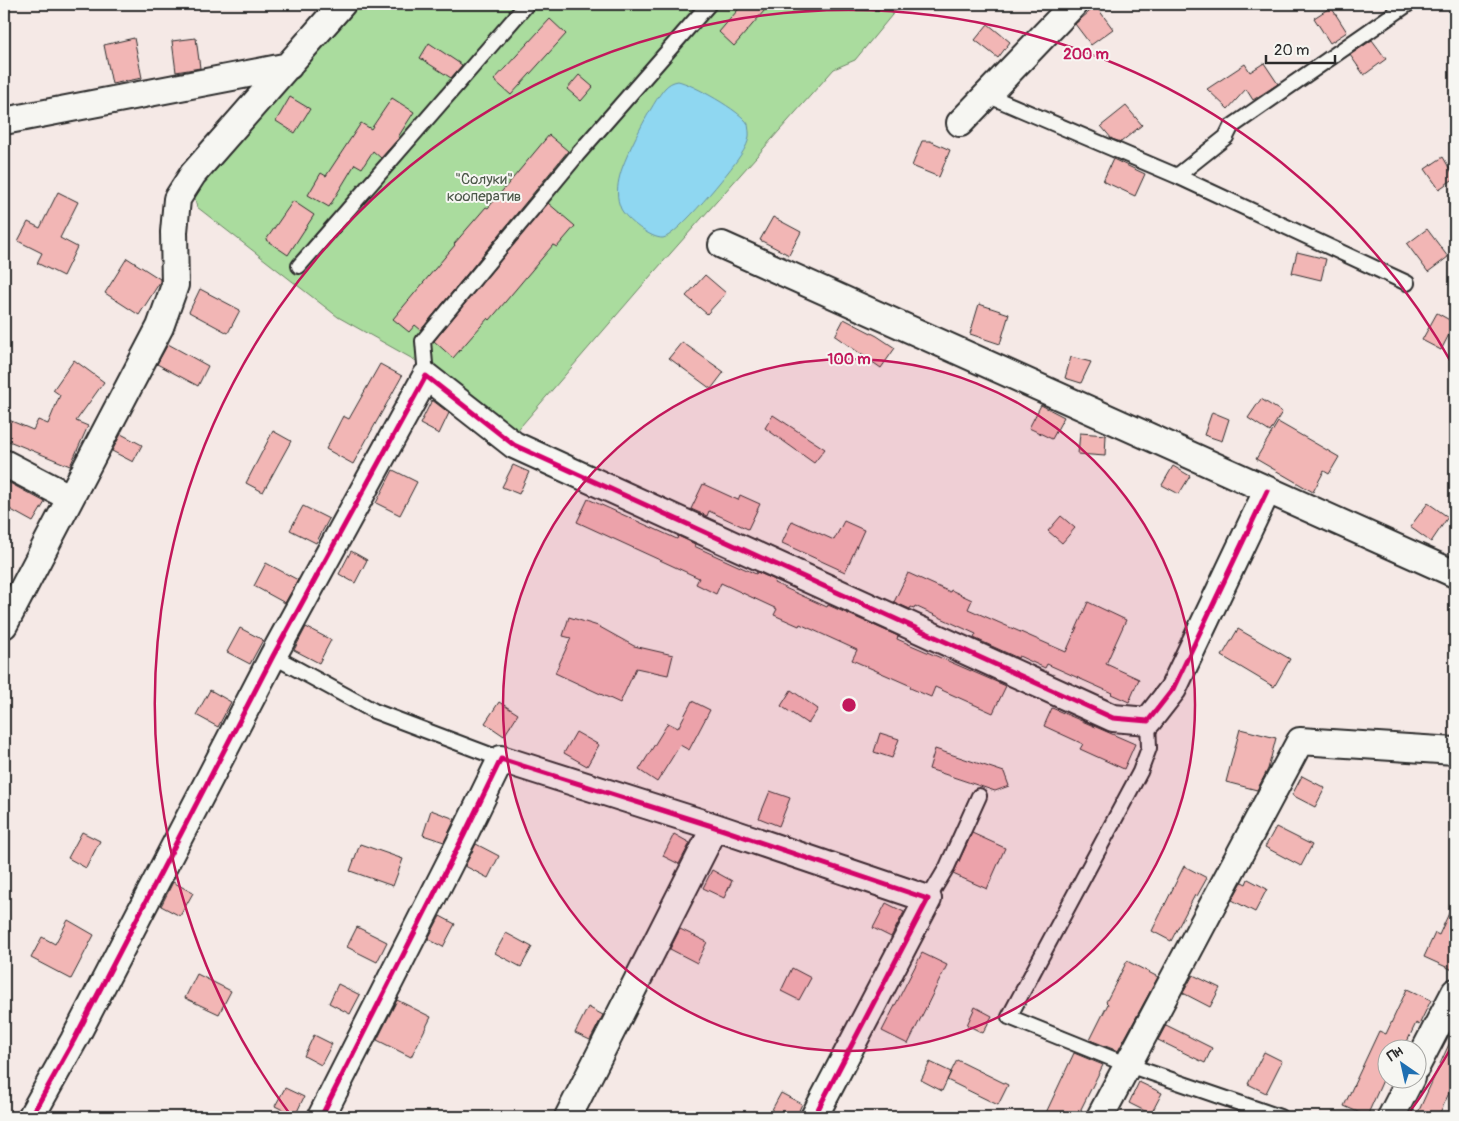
<svg xmlns="http://www.w3.org/2000/svg" width="1459" height="1121" viewBox="0 0 1459 1121" font-family="Pangolin,sans-serif">
<style>
.green{fill:#aadc9e;stroke:#6a8464}
.water{fill:#8fd7f1;stroke:#6792a2}
.building{fill:#f2b6b5;stroke:#2b2b2b}
.lines{fill:none;stroke-linecap:round;stroke-linejoin:round}
.lane-casing{stroke:#2b2b2b;stroke-width:18}
.street-casing{stroke:#2b2b2b;stroke-width:30}
.lane{stroke:#f6f6f2;stroke-width:14}
.street{stroke:#f6f6f2;stroke-width:26}
.cycleway-casing{stroke:#f6f6f2;stroke-width:8}
.cycleway{stroke:#d6006c;stroke-width:5}
.ring{fill:none;stroke:#c2185b;stroke-width:2.5}
.labels{text-anchor:middle;dominant-baseline:central;stroke-width:4;stroke-linejoin:round;paint-order:stroke}
.park-label{font-size:15px;fill:#4b5748;stroke:#f6f6f2}
.centre{fill:#c2185b;stroke:#f6f6f2;stroke-width:2.5}
.ring-label{font-size:15px;text-anchor:middle;font-weight:bold;fill:#c2185b;stroke:#f6f6f2;stroke-width:4;stroke-linejoin:round;paint-order:stroke}
</style>
<rect width="100%" height="100%" fill="#f5e9e6"/>
<filter id="ink" filterUnits="userSpaceOnUse"><feTurbulence type="fractalNoise" baseFrequency=".02" numOctaves="2"/><feDisplacementMap in="SourceGraphic" scale="10" xChannelSelector="R" yChannelSelector="G"/><feConvolveMatrix kernelMatrix="1 2 1 2 8 2 1 2 1" color-interpolation-filters="sRGB"/></filter>
<g filter="url(#ink)">
<path class="green" d="M 350,4 L 901,4 L 855,60 L 834,69 L 647,280 L 515,433 L 436,372 L 338,317 L 197,207 L 194,195 L 208,173 Z"/>
<path class="water" d="M 678,81 C 692,84 741,111 748,124 C 748,125 749,131 749,132 C 750,140 745,149 740,156 C 731,170 677,236 663,238 C 651,239 626,219 621,209 C 616,198 617,186 620,175 C 624,158 653,101 665,88 C 669,84 672,82 678,81 Z"/>
<path class="building" d="M 743,4 L 770,4 L 734,46 L 719,32 Z
M 1096,6 L 1113,29 L 1091,45 L 1075,24 Z
M 1331,7 L 1347,32 L 1330,43 L 1314,18 Z
M 550,19 L 566,34 L 511,95 L 494,80 Z
M 988,24 L 1010,42 L 998,58 L 975,40 Z
M 134,38 L 142,78 L 112,84 L 104,45 Z
M 196,38 L 200,68 L 176,72 L 172,41 Z
M 1372,40 L 1386,59 L 1364,75 L 1350,55 Z
M 429,43 L 462,65 L 451,78 L 420,58 Z
M 1264,63 L 1278,84 L 1253,100 L 1246,89 L 1228,109 L 1207,89 L 1245,64 L 1250,72 Z
M 579,75 L 593,87 L 581,101 L 567,89 Z
M 290,97 L 310,109 L 295,133 L 276,121 Z
M 392,98 L 414,112 L 398,137 L 399,138 L 381,158 L 373,151 L 362,168 L 355,164 L 329,207 L 308,195 L 321,173 L 326,176 L 361,123 L 371,129 Z
M 1126,106 L 1142,125 L 1121,142 L 1112,139 L 1101,126 Z
M 549,135 L 568,151 L 421,330 L 415,325 L 409,332 L 393,319 L 455,245 L 454,244 L 486,207 L 488,208 Z
M 922,141 L 930,141 L 950,150 L 939,177 L 912,166 Z
M 1443,157 L 1455,178 L 1439,189 L 1425,169 Z
M 1113,159 L 1145,174 L 1135,196 L 1103,181 Z
M 58,192 L 78,202 L 60,238 L 77,247 L 63,276 L 37,263 L 42,253 L 18,241 L 28,222 L 40,228 Z
M 293,201 L 314,215 L 288,255 L 266,240 Z
M 548,203 L 575,226 L 557,247 L 553,245 L 490,320 L 488,318 L 453,358 L 434,341 Z
M 773,217 L 801,232 L 789,255 L 760,240 Z
M 1427,229 L 1448,257 L 1428,272 L 1407,244 Z
M 1297,252 L 1326,259 L 1321,280 L 1292,273 Z
M 127,258 L 160,279 L 160,282 L 139,315 L 105,293 Z
M 705,275 L 726,293 L 707,314 L 686,296 Z
M 200,289 L 240,310 L 228,333 L 189,312 Z
M 979,304 L 1009,314 L 1000,344 L 970,334 Z
M 1437,313 L 1455,323 L 1441,350 L 1422,340 Z
M 844,319 L 877,336 L 895,348 L 881,368 L 835,336 Z
M 682,342 L 724,372 L 711,389 L 669,358 Z
M 168,344 L 208,366 L 198,386 L 157,364 Z
M 1071,357 L 1091,362 L 1081,383 L 1065,378 Z
M 74,360 L 104,382 L 76,421 L 88,426 L 70,466 L 4,439 L 4,418 L 33,430 L 38,420 L 48,424 L 60,395 L 53,390 Z
M 380,364 L 402,376 L 353,464 L 326,449 L 343,416 L 349,419 Z
M 1261,399 L 1282,412 L 1270,432 L 1248,418 Z
M 432,400 L 449,413 L 439,434 L 420,424 Z
M 1041,405 L 1064,417 L 1052,439 L 1029,428 Z
M 1212,412 L 1229,419 L 1222,441 L 1204,435 Z
M 773,415 L 825,449 L 814,463 L 765,428 Z
M 1278,422 L 1339,457 L 1329,474 L 1324,471 L 1313,492 L 1256,459 Z
M 273,431 L 291,441 L 263,492 L 246,483 Z
M 1080,433 L 1106,435 L 1105,456 L 1078,454 Z
M 121,434 L 142,445 L 133,462 L 112,451 Z
M 513,465 L 529,472 L 519,494 L 502,487 Z
M 1173,466 L 1190,476 L 1179,494 L 1162,485 Z
M 393,470 L 417,482 L 400,515 L 376,503 Z
M 4,480 L 45,502 L 33,522 L 4,506 Z
M 703,484 L 738,500 L 740,495 L 760,504 L 748,529 L 709,511 L 707,516 L 691,509 Z
M 588,499 L 677,539 L 678,536 L 695,544 L 694,546 L 756,574 L 757,572 L 775,580 L 774,583 L 827,607 L 828,605 L 898,636 L 897,639 L 1006,686 L 993,713 L 935,687 L 931,697 L 910,688 L 911,686 L 852,660 L 857,650 L 800,624 L 799,626 L 774,615 L 777,609 L 721,583 L 716,594 L 696,584 L 699,578 L 577,522 Z
M 1428,503 L 1448,517 L 1431,542 L 1410,527 Z
M 303,506 L 329,519 L 316,543 L 290,530 Z
M 1061,516 L 1075,528 L 1062,543 L 1048,531 Z
M 792,521 L 834,540 L 844,521 L 864,530 L 845,572 L 782,543 Z
M 351,551 L 367,560 L 355,583 L 339,574 Z
M 266,563 L 298,580 L 285,603 L 254,586 Z
M 908,573 L 950,592 L 951,590 L 972,600 L 968,609 L 1066,652 L 1088,602 L 1126,620 L 1106,664 L 1139,679 L 1129,702 L 1111,694 L 1112,693 L 1047,664 L 1045,668 L 1019,656 L 1018,658 L 974,638 L 976,634 L 915,606 L 914,608 L 911,607 L 910,609 L 894,602 Z
M 569,617 L 598,626 L 634,646 L 673,655 L 668,675 L 636,668 L 620,703 L 555,673 L 571,638 L 563,636 Z
M 306,627 L 331,640 L 319,663 L 294,650 Z
M 240,628 L 263,640 L 250,664 L 227,652 Z
M 1238,629 L 1290,659 L 1274,687 L 1222,656 Z
M 210,690 L 231,702 L 218,727 L 196,715 Z
M 791,690 L 818,709 L 808,724 L 781,706 Z
M 692,701 L 710,710 L 689,750 L 680,745 L 657,782 L 639,770 L 668,723 L 678,728 Z
M 499,702 L 518,714 L 504,736 L 485,723 Z
M 1052,708 L 1135,744 L 1124,769 L 1080,749 L 1083,744 L 1044,726 Z
M 1240,729 L 1276,738 L 1268,769 L 1257,790 L 1226,782 Z
M 576,732 L 599,745 L 587,766 L 564,753 Z
M 880,733 L 899,739 L 892,758 L 874,752 Z
M 935,749 L 1004,772 L 1009,786 L 995,791 L 929,769 Z
M 1302,776 L 1325,788 L 1315,807 L 1292,795 Z
M 770,791 L 790,798 L 779,826 L 759,818 Z
M 431,810 L 455,819 L 444,842 L 423,835 Z
M 1276,827 L 1312,845 L 1301,866 L 1265,847 Z
M 82,832 L 100,841 L 86,868 L 68,858 Z
M 972,833 L 1005,848 L 987,889 L 953,874 Z
M 674,834 L 690,843 L 679,864 L 663,856 Z
M 360,844 L 403,859 L 393,886 L 350,871 Z
M 476,844 L 499,856 L 488,878 L 465,866 Z
M 1184,866 L 1207,878 L 1197,896 L 1195,895 L 1171,941 L 1152,931 Z
M 712,870 L 732,881 L 724,898 L 703,888 Z
M 1248,879 L 1267,889 L 1255,912 L 1232,900 L 1242,882 L 1246,884 Z
M 173,882 L 193,893 L 180,916 L 161,906 Z
M 1455,900 L 1455,971 L 1424,957 L 1435,933 L 1439,935 Z
M 886,903 L 904,912 L 891,937 L 873,928 Z
M 440,916 L 455,924 L 443,947 L 428,939 Z
M 68,920 L 94,935 L 71,979 L 31,958 L 42,937 L 55,944 Z
M 357,927 L 387,942 L 377,962 L 347,947 Z
M 680,929 L 707,942 L 697,963 L 670,949 Z
M 506,933 L 532,947 L 521,967 L 495,953 Z
M 922,953 L 947,965 L 908,1044 L 882,1031 Z
M 1127,961 L 1158,977 L 1118,1051 L 1090,1040 L 1108,1004 L 1106,1002 Z
M 792,968 L 811,978 L 799,1000 L 781,991 Z
M 197,974 L 231,991 L 219,1014 L 185,998 Z
M 1193,975 L 1220,988 L 1210,1007 L 1183,993 Z
M 338,984 L 360,995 L 350,1014 L 329,1003 Z
M 1407,989 L 1431,1000 L 1419,1025 L 1416,1023 L 1404,1048 L 1386,1048 L 1386,1078 L 1391,1078 L 1390,1080 L 1384,1078 L 1367,1116 L 1344,1106 L 1379,1031 L 1386,1034 Z
M 397,1000 L 431,1017 L 411,1057 L 377,1040 Z
M 588,1007 L 603,1015 L 590,1040 L 575,1033 Z
M 975,1007 L 992,1016 L 983,1033 L 967,1025 Z
M 1166,1025 L 1212,1048 L 1205,1063 L 1158,1040 Z
M 1455,1031 L 1455,1080 L 1438,1117 L 1416,1117 Z
M 314,1035 L 332,1044 L 321,1065 L 304,1056 Z
M 1264,1052 L 1282,1061 L 1266,1093 L 1248,1084 Z
M 1074,1053 L 1103,1065 L 1077,1117 L 1044,1117 Z
M 957,1060 L 1008,1085 L 998,1105 L 947,1080 Z
M 930,1062 L 951,1072 L 942,1091 L 921,1080 Z
M 1139,1082 L 1162,1093 L 1151,1114 L 1129,1103 Z
M 285,1088 L 304,1097 L 295,1116 L 275,1106 Z
M 781,1093 L 802,1104 L 796,1117 L 768,1117 Z"/>
<g class="lines">
<defs>
<path id="lane" d="M 987,95 L 1177,176 L 1407,283
M 1177,176 L 1226,137 L 1231,127 L 1408,4
M 299,266 L 527,4
M 426,376 L 423,341 L 577,155 L 709,4
M 273,656 L 374,711 L 501,759
M 1148,721 L 1149,748 L 1140,772 L 1009,1017 L 1128,1065 L 1280,1117
M 928,899 L 947,867 L 979,796"/>
<path id="street" d="M 4,121 L 289,66
M 960,123 L 1074,4
M 722,245 L 1455,574
M 4,463 L 69,497
M 4,625 L 160,327 L 175,285 L 174,232 L 177,199 L 193,174 L 342,4
M 1416,1067 L 1455,992
M 31,1117 L 74,1040 L 273,656 L 426,376 L 514,445 L 1113,718 L 1148,721 L 1173,689 L 1267,491
M 321,1117 L 464,835 L 501,759 L 715,827 L 928,899 L 814,1117
M 568,1117 L 715,827
M 1100,1117 L 1300,741 L 1455,751
M 1391,1117 L 1411,1078"/>
</defs>
<use href="#lane" class="lane-casing"/>
<use href="#street" class="street-casing"/>
<use href="#lane" class="lane"/>
<use href="#street" class="street"/>
<defs>
<path id="cycleway" d="M 31,1117 L 74,1040 L 273,656 L 426,376 L 514,445 L 1113,718 L 1148,721 L 1173,689 L 1267,491
M 321,1117 L 464,835 L 501,759 L 715,827 L 928,899 L 814,1117"/>
</defs>
<use href="#cycleway" class="cycleway-casing"/>
<use href="#cycleway" class="cycleway"/>
</g>
</g>
<circle cx="849" cy="705" r="346" fill="#c2185b" fill-opacity=".12"/>
<g class="ring">
<circle cx="849" cy="705" r="346"/>
<path d="M1455 1041A693 693 0 0 1 1406 1117M292 1117A693 693 0 1 1 1455 369"/>
</g>
<g class="labels">
<g class="park-label">
<text x="484" y="179">"Солуки"<tspan x="484" dy="17">кооператив</tspan></text>
</g>
</g>
<circle cx="849" cy="705" r="8" class="centre"/>
<g class="ring-label">
<text x="1086" y="59">200 m</text>
<text x="849" y="364">100 m</text>
</g>
<rect width="1459" height="1121" fill="none" stroke="#f6f6f2" stroke-width="20"/>
<rect x="10" y="10" width="1439" height="1101" fill="none" stroke="#2b2b2b" stroke-width="2" filter="url(#ink)"/>
<g transform="translate(1402 1064) rotate(326)"><circle r="24" fill="#f6f6f2" stroke="#a5a5a2"/>
<path d="M0-4L9 19L0 12L-9 19Z" fill="#1f6fb2"/>
<text y="-8" font-size="14" font-weight="bold" text-anchor="middle" fill="#2b2b2b">Пн</text>
</g>
<path d="M1266 55v8h69v-8" fill="none" stroke="#2b2b2b" stroke-width="2.5"/>
<text x="1274" y="55" font-size="15" fill="#2b2b2b" stroke="#f6f6f2" stroke-width="4" paint-order="stroke">20 m</text>
</svg>
